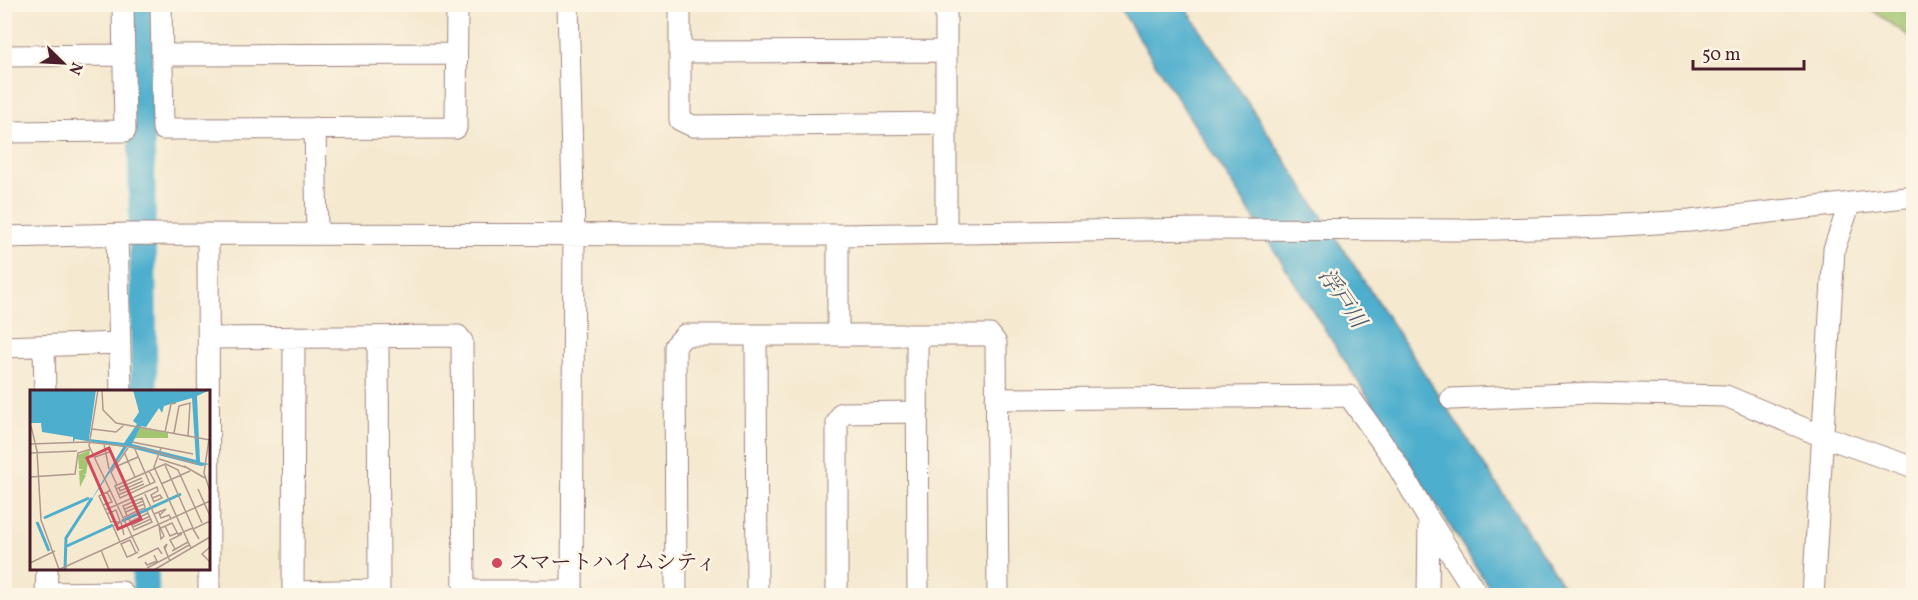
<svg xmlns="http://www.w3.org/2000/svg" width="1918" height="600" viewBox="0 0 1918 600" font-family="Vollkorn,'Noto Serif JP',serif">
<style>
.green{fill:#a3c56f;stroke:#76724d;stroke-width:1.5}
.water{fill:#4eaecd;stroke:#4c667c;stroke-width:1.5}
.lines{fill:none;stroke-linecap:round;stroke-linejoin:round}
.river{stroke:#4eaecd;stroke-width:27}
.minor-casing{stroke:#a0847e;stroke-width:23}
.minor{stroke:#fff;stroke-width:21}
.poi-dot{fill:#d1495b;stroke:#fcf5e5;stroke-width:2}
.labels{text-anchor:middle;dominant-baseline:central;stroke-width:5;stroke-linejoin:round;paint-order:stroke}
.poi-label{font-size:21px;fill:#4a1f2b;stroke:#fcf5e5;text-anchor:start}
.water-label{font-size:22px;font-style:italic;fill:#4c586c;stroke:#fcf5e5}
.inset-river{fill:none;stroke:#4eaecd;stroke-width:3}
.inset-road{fill:none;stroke:#b1988e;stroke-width:1.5}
.view{fill:#d1495b;fill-opacity:0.15;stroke:#d1495b;stroke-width:3}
.inset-edge{fill:none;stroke:#4a1f2b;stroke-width:3}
</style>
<rect width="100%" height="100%" fill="#fcf5e5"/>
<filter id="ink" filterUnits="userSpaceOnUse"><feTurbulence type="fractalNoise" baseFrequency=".0167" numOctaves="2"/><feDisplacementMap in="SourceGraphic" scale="12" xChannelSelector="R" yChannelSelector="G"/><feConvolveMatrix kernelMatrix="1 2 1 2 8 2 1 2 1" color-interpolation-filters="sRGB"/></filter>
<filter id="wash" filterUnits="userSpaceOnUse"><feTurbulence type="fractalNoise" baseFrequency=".008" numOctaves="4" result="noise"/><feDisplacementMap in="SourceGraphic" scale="24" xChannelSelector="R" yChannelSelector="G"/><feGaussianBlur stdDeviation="1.35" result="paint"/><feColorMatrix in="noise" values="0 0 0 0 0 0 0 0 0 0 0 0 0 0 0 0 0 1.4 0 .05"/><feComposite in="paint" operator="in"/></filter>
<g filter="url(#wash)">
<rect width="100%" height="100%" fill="#f5e9d0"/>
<path class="green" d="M 1865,5 L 1913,5 L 1913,39 Z"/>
<path class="water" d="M 1118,5 L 1184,5 L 1569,595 L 1494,595 Z"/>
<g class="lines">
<path class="river" d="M 140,4 L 144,392
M 145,568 L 146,596"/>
</g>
</g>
<g filter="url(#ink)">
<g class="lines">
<defs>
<path id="minor" d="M 161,4 L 163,129 L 456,128 L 457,4
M 568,4 L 574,234 L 572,596
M 680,4 L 680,120 L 693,126 L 946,123
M 946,4 L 946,233
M 680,52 L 945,51
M 162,55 L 456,54
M 4,56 L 123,55
M 315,128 L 317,234
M 4,132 L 125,131 L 123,4
M 208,234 L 209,596
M 117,235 L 121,392
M 4,237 L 129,234 L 838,235 L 1202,229 L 1459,230 L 1605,226 L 1690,221 L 1914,196
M 838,334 L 838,235
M 756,335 L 757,596
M 917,335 L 918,596
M 378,337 L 379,596
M 209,338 L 458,336 L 462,341 L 464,596
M 44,346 L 45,392
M 4,347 L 119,343
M 996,399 L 1349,396 L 1393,458 L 1429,520 L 1478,596
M 1451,399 L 1590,393 L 1726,396 L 1822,436 L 1914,468
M 464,591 L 572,591
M 293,592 L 379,590
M 46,593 L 122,592 L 122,596
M 46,596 L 47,568
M 293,596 L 294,337
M 676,596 L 675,346 L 685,335 L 990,335 L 996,343 L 998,596
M 837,596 L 837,423 L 842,413 L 918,412
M 1428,596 L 1429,520
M 1813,596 L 1834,249 L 1850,203"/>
</defs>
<use href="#minor" class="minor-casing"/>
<use href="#minor" class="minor"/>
</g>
</g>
<circle class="poi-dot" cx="497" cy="563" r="6"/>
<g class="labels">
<g class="poi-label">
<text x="509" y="563">スマートハイムシティ</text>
</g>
<g class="water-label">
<text transform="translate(1341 299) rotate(56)">浮戸川</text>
</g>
</g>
<g transform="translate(30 390)">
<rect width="180" height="180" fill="#f5e9d0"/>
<path d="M 110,38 L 138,43 L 138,48 L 104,48 ZM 60,60 L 56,84 L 53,84 L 56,85 L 50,97 L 49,81 L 53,79 L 49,79 L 48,65 Z" fill="#a3c56f"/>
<path d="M 0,0 L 66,0 L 59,49 L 94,53 L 107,34 L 103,31 L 109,22 L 103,0 L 180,0 L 167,6 L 170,72 L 180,74 L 171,76 L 97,57 L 60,112 L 93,57 L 45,49 L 43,53 L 43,47 L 12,42 L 11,33 L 0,33 ZM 162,8 L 166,70 L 102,54 L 111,36 L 116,37 L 129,18 L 132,23 L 134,16 Z" fill="#4eaecd" fill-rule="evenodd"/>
<path class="inset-river" d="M 14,128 L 59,108M 92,131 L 151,104M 7,132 L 19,161M 37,156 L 83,135M 35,180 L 36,148 L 62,108"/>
<path class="inset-road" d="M 68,0 L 59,56 L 109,161M 72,0 L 73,20 L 86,33 L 180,50M 1,36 L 7,61 L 11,130 L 29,179M 62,39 L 86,42 L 94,35M 135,42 L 141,14 L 146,13M 144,43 L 149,16 L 160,13 L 158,46M 179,49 L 174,83 L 180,101M 102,52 L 163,64M 0,54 L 57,52 L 112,58 L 167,74M 74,54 L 79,79M 104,57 L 120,94M 131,58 L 124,77 L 161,158M 94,62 L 105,87M 0,63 L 47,61M 65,67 L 82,61M 129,69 L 158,78M 154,76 L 175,88M 85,77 L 108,67M 119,81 L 125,92 L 90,108 L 85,96 L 135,74 L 136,74 L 148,80 L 172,133M 0,87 L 45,84 L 48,63 L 61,59M 131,94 L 160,81M 87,95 L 81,82 L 98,58M 89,98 L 90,101 L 113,91M 86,99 L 112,88M 168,99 L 180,126M 81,100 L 69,106 L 81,132 L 84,131M 114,102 L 134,146 L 131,149 L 129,136M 88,105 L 114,94M 122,108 L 130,105 L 132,108 L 123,112M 73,115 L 82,112 L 77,102M 95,119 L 113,111M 75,120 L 127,97 L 128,101 L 121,105 L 124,112M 96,122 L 114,114M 129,123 L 131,128 L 139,125 L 141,129M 77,124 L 86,120 L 90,131 L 85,133 L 80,122M 124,124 L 136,119 L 130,125M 94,127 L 97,126 L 107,121 L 115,118 L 115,117 L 112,108 L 93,116 L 97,126M 99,129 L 104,140 L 122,132 L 117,121M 100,132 L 118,123M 102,135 L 120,126M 135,136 L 140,146 L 147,143M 103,137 L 121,129M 131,138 L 142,133 L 148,144 L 163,138 L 135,75M 169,149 L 163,139 L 180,131M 90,152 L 83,136 L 91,132 L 94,145M 137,154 L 135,159 L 140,171 L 134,157 ZM 180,157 L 172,164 L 180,172M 145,159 L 140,150 L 152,144M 71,160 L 79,180M 142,161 L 158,152M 106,163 L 100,150 L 91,154 L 97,167 L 100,166 L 108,162M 138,167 L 159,155M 108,168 L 128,158 L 132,164M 115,172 L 117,175 L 127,171 L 124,165M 0,173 L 25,161M 117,178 L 138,167M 28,180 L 180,111M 124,180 L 180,147"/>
<path class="view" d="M 79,58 L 111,129 L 88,139 L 57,68 Z"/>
<rect width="180" height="180" class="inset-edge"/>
</g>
<rect width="1918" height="600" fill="none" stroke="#fcf5e5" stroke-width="24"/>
<g transform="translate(63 63) rotate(114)" stroke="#fcf5e5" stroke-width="4.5" paint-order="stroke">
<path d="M0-4.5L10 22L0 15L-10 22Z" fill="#4a1f2b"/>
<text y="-9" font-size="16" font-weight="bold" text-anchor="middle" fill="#4a1f2b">N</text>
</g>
<path d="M1693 60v9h111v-9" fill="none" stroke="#4a1f2b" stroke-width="3"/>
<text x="1702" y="60" font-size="18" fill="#4a1f2b" stroke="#fcf5e5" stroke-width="4.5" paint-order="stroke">50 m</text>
</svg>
